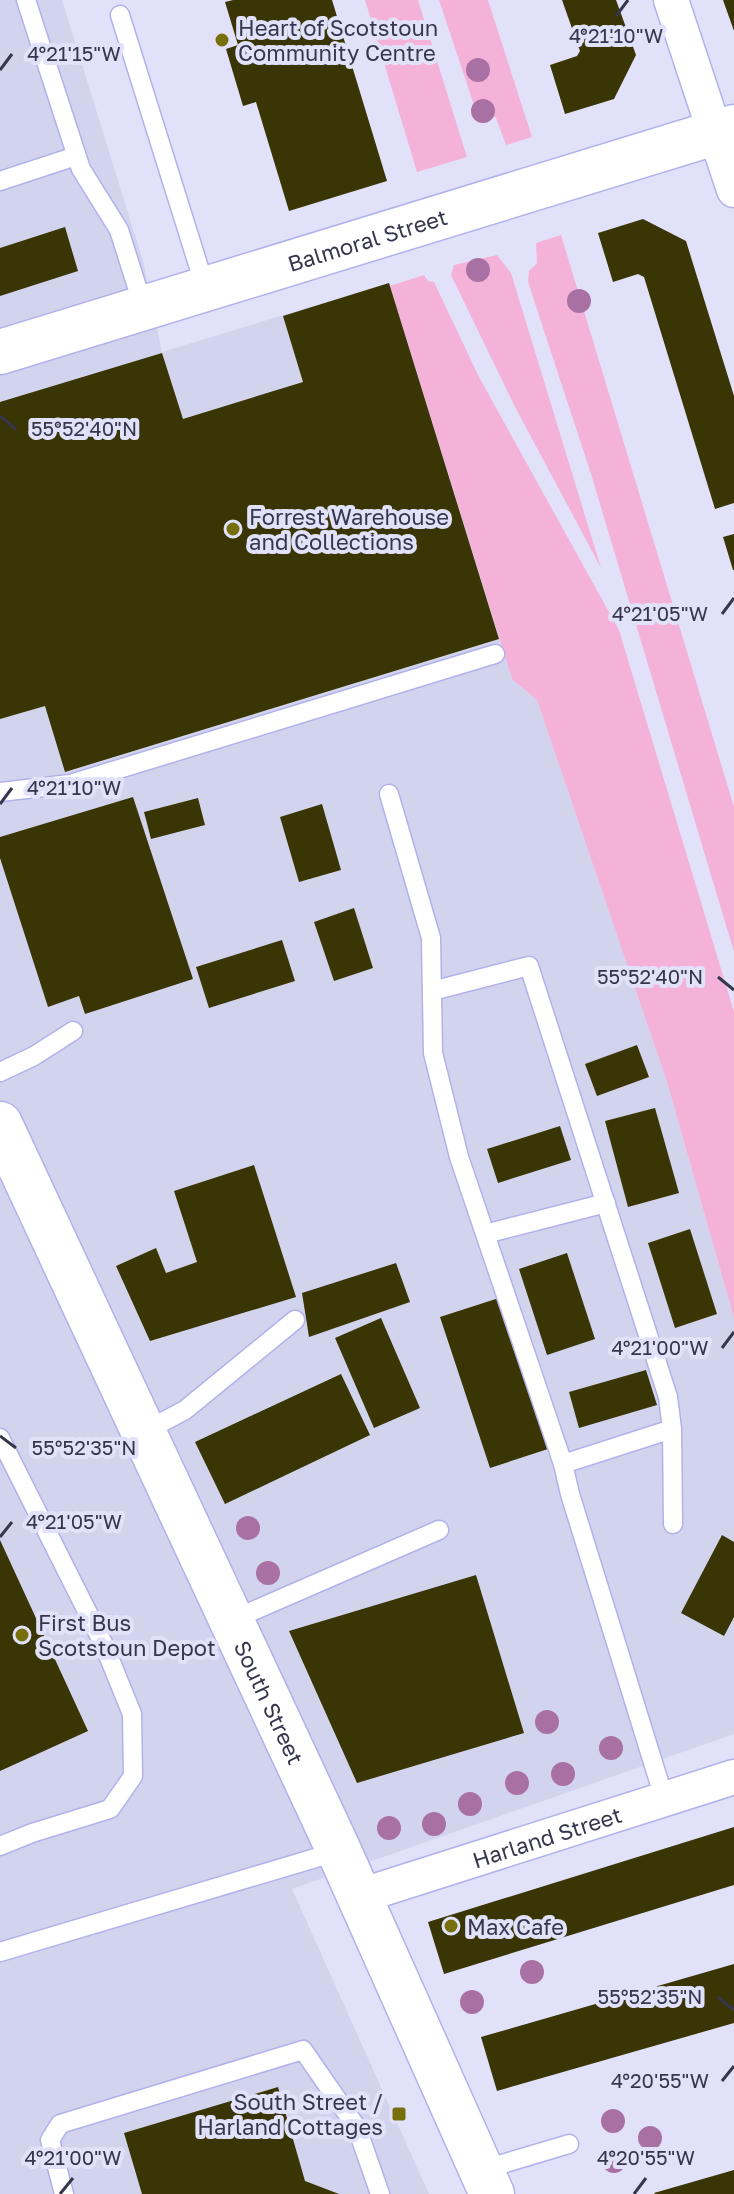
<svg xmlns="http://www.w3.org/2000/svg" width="734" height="2194" viewBox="0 0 734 2194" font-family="'Golos Text',sans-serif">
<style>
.built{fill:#d2d3ed}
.green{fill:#f5b2d9}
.building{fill:#3a3505}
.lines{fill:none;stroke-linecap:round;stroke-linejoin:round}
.service-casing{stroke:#b1b2eb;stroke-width:21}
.minor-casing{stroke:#b1b2eb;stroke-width:37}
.tertiary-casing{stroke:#b1b2eb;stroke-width:47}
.service{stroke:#fff;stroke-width:18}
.minor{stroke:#fff;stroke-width:34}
.tertiary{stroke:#fff;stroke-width:44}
.tree{fill:#a970a3}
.ticks{fill:none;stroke:#36364d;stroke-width:3}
.poi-dot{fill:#776e0c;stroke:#e1e2fa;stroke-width:3}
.labels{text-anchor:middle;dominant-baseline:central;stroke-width:8;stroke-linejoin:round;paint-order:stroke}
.poi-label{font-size:22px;fill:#36364d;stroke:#e1e2fa;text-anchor:start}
.street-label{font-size:22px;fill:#36364d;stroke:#e1e2fa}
.ticks-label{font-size:20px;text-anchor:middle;fill:#36364d;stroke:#e1e2fa;stroke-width:8;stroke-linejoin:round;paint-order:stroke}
</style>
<rect width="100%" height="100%" fill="#e1e2fa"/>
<path class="built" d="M 0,0 L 62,0 L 143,261 L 162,352 L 389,283 L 512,679 L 537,700 L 667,1082 L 734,1318 L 734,1734 L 292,1889 L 429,2194 L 0,2194 Z"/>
<path class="green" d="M 365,0 L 418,0 L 467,157 L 417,172 Z
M 439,0 L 488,0 L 532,137 L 506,145 L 496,118 L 474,105 Z
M 561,235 L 734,807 L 734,952 L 591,474 L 528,282 L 529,271 L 537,263 L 536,243 Z
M 497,255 L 511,273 L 601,568 L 514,405 L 451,275 L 454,265 Z
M 424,275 L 428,281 L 434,282 L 479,377 L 619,630 L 734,1012 L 734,1318 L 667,1082 L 537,700 L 512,679 L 390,286 Z"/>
<path class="building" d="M 233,0 L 332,0 L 387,181 L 289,211 L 256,102 L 243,106 L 226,49 L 238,45 L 225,2 Z
M 562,0 L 616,0 L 636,55 L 614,99 L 565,114 L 550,65 L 577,56 L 580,51 Z
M 723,0 L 734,0 L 734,31 Z
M 643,219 L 686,241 L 734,396 L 734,503 L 715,509 L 644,277 L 638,274 L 613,282 L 598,233 Z
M 65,227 L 78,271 L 0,296 L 0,248 Z
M 389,283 L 499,639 L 65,772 L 45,706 L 0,719 L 0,402 L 162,353 L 183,419 L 303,382 L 283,316 Z
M 734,534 L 734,570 L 733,570 L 723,537 Z
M 133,797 L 193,979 L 85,1014 L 79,996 L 48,1007 L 0,858 L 0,837 Z
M 198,798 L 205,825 L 151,839 L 144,812 Z
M 322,804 L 341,870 L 299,882 L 280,817 Z
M 354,908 L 373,968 L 334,981 L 314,922 Z
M 282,940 L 295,981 L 209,1008 L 196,967 Z
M 637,1045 L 649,1077 L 597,1096 L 585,1064 Z
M 655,1108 L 679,1193 L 628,1207 L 605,1121 Z
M 560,1126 L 571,1160 L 498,1183 L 487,1149 Z
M 254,1165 L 296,1297 L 150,1341 L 116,1266 L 156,1248 L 166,1273 L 197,1262 L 174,1191 Z
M 690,1229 L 717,1314 L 675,1328 L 648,1243 Z
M 567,1253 L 595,1339 L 547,1355 L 519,1269 Z
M 396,1263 L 410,1302 L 309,1337 L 302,1293 Z
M 502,1297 L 551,1448 L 490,1468 L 440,1317 Z
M 381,1318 L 420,1408 L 374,1428 L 335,1338 Z
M 646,1370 L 657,1405 L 579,1428 L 569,1392 Z
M 341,1374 L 370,1435 L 225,1504 L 195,1442 Z
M 722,1535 L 734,1542 L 734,1617 L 724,1636 L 681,1613 Z
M 0,1540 L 88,1731 L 0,1771 Z
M 476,1575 L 524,1733 L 357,1783 L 289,1631 Z
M 734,1827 L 734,1885 L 444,1974 L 428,1922 Z
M 734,1964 L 734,2023 L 497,2091 L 481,2037 Z
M 278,2087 L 305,2181 L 339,2194 L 142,2194 L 124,2133 Z
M 734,2170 L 734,2194 L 655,2194 L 654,2193 Z"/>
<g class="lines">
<defs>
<path id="service" d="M 26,0 L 81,169 L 119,230 L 144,309
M 120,15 L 206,290
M 0,181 L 76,156
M 0,792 L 70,784 L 495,654
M 389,794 L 431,938 L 433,1053 L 459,1157 L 563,1464 L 570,1494 L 664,1798
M 432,991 L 529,966 L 668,1397 L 672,1429 L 673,1524
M 0,1072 L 34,1056 L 73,1031
M 485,1234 L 606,1203
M 142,1433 L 185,1410 L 295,1320
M 0,1438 L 104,1645 L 132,1714 L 133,1776 L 110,1809 L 32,1833 L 0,1846
M 563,1464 L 672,1429
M 230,1621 L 439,1530
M 0,1952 L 339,1851
M 482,2170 L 569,2144
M 64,2194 L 50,2140 L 60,2124 L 303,2050 L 357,2128 L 380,2194"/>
<g id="minor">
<path d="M 671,0 L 734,190"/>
<path id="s1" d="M 360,1896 L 734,1777"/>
</g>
<g id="tertiary">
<path id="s2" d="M 0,352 L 734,127"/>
<path id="s3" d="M 0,1124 L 339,1851 L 492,2194"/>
</g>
</defs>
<use href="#service" class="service-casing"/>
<use href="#minor" class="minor-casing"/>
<use href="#tertiary" class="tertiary-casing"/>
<use href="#service" class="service"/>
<use href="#minor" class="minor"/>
<use href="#tertiary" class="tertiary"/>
</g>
<g class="tree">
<circle cx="478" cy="70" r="12"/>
<circle cx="483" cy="111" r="12"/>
<circle cx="478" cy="270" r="12"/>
<circle cx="579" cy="301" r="12"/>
<circle cx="248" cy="1528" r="12"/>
<circle cx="268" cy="1573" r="12"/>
<circle cx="547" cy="1722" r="12"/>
<circle cx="611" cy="1748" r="12"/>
<circle cx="563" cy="1774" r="12"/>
<circle cx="517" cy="1783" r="12"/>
<circle cx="470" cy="1804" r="12"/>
<circle cx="434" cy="1824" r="12"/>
<circle cx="389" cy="1828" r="12"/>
<circle cx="532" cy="1972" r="12"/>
<circle cx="472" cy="2002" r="12"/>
<circle cx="613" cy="2121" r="12"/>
<circle cx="650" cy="2138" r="12"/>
<circle cx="614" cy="2161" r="12"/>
</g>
<path class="ticks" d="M 616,16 L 628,0M 0,70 L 12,54M 0,416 L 16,429M 722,614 L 734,598M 0,804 L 12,788M 718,977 L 734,990M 722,1348 L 734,1332M 0,1436 L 16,1448M 0,1537 L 12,1522M 718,1997 L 734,2010M 722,2081 L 734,2066M 60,2194 L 73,2178M 634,2194 L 646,2178"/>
<g class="poi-dot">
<circle cx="222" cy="40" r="8"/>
<circle cx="233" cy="529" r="8"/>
<circle cx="22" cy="1635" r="8"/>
<circle cx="451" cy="1926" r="8"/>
<rect x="391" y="2106" width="16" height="16" rx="4"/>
</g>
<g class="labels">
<g class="poi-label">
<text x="238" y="27">Heart of Scotstoun<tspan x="238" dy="25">Community Centre</tspan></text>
<text x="249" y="516">Forrest Warehouse<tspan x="249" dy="25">and Collections</tspan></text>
<text x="38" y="1622">First Bus<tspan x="38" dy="25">Scotstoun Depot</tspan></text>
<text x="467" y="1926">Max Cafe</text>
<text x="383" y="2101" text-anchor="end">South Street /<tspan x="383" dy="25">Harland Cottages</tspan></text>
</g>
<g class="street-label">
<text stroke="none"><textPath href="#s2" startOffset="384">Balmoral Street</textPath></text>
<text stroke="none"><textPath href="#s3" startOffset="638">South Street</textPath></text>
<text stroke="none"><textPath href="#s1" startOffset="196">Harland Street</textPath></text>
</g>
</g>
<g class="ticks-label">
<text x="616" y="43">4°21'10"W</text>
<text x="74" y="61">4°21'15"W</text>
<text x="84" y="436">55°52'40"N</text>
<text x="660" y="621">4°21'05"W</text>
<text x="74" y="795">4°21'10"W</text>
<text x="650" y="984">55°52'40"N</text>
<text x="660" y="1355">4°21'00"W</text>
<text x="84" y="1455">55°52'35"N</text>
<text x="74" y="1529">4°21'05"W</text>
<text x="650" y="2004">55°52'35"N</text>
<text x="660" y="2088">4°20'55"W</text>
<text x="73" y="2165">4°21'00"W</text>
<text x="646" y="2165">4°20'55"W</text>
</g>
</svg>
